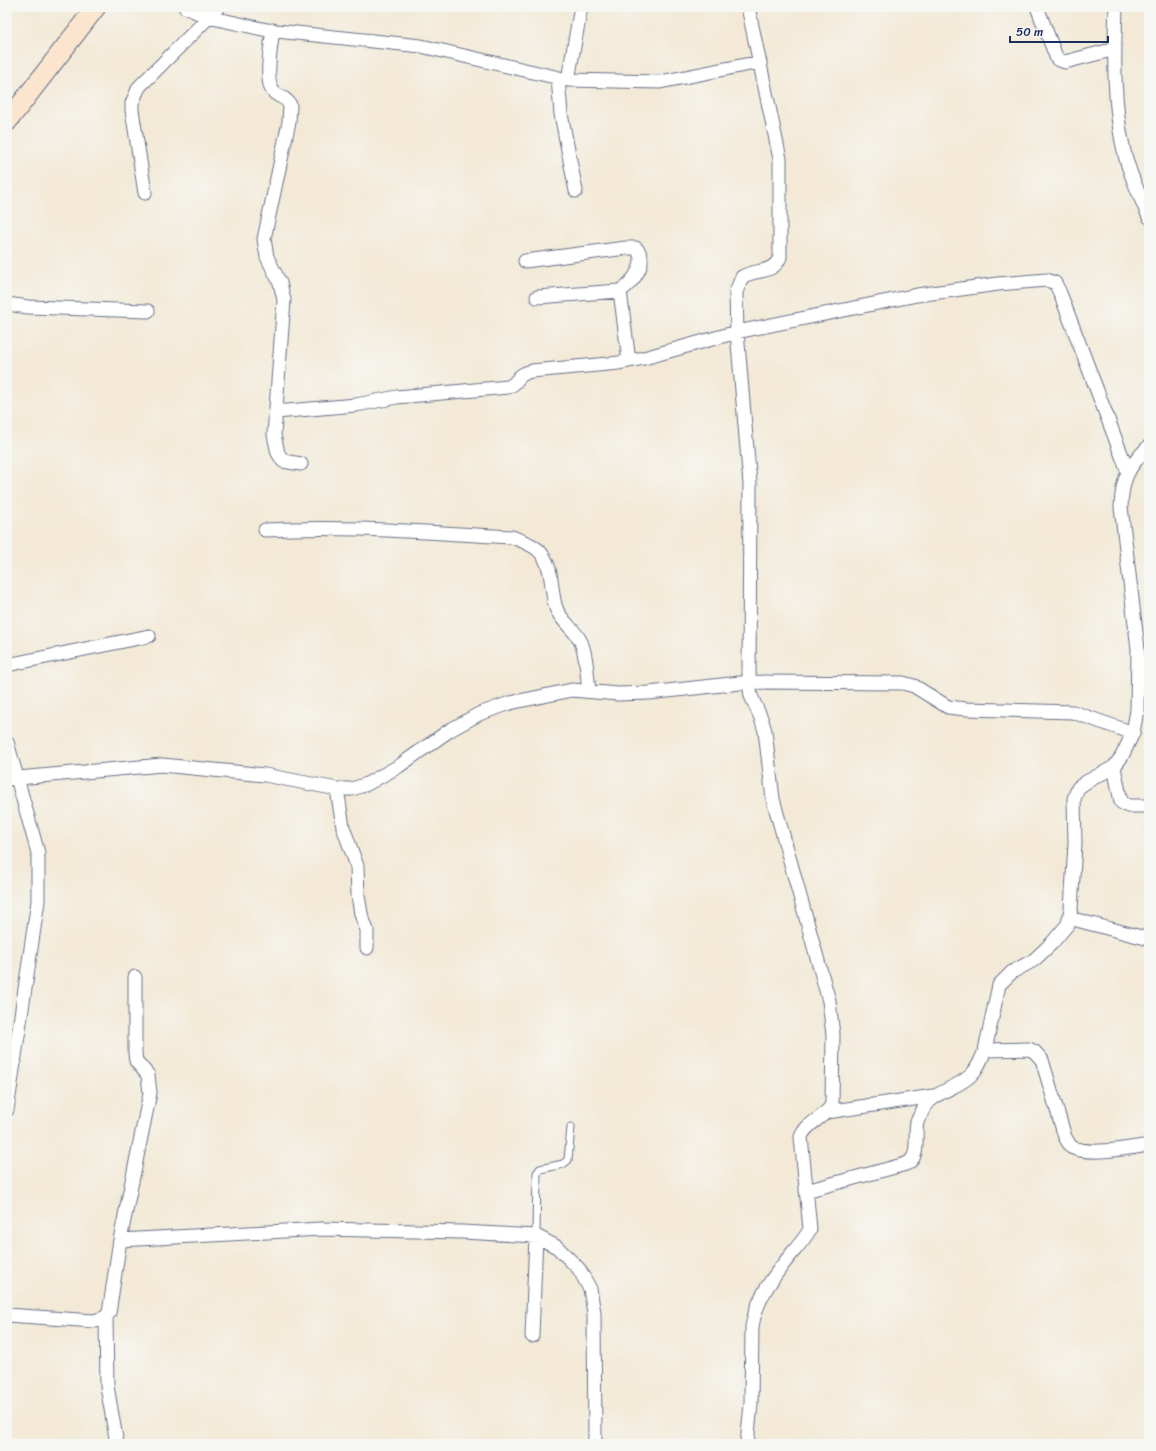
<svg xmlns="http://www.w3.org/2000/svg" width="1156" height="1451" viewBox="0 0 1156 1451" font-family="Sriracha,sans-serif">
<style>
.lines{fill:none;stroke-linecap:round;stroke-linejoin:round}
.service-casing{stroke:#677088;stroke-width:9}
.minor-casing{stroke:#677088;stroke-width:15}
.secondary-casing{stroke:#677088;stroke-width:21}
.service{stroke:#fff;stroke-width:7}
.minor{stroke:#fff;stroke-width:13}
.secondary{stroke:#fbe5cf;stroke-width:19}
</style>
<rect width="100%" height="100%" fill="#f6f6f2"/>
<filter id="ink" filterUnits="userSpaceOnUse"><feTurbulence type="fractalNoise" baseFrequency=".025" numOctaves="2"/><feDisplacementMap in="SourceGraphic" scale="8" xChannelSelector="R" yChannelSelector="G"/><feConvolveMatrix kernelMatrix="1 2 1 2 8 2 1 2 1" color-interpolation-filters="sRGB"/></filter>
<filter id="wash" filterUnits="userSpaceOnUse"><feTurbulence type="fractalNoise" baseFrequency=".012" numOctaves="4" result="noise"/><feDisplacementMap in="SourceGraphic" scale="16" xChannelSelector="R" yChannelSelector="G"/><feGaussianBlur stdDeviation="0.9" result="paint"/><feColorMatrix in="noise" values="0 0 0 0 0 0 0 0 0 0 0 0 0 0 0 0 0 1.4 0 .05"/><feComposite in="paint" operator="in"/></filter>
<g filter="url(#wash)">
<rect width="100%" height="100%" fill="#f3e9d6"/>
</g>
<g filter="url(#ink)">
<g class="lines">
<defs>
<path id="service" d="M 536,1236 L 537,1173 L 540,1169 L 563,1164 L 568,1160 L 571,1127"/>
<path id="minor" d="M 185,7 L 208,17 L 267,30 L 421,46 L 568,80 L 660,82 L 760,62
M 1037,7 L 1057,59 L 1065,62 L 1115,49
M 1116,7 C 1114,54 1113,105 1124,151 C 1129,174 1140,196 1149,217
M 273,30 C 271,44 265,79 272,90 C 276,97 286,96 290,105 L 289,122 L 264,239 L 267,257 L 280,283 L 284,300 L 274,435 L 278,453 L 283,461 L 301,464
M 558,78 L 561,114 L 576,191
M 568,80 L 581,7
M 145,193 L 132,110 L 132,103 L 139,87 L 219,7
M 525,261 L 626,248 L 636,248 C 650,262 632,283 620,291
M 537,297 L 620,291 L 629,361
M 7,304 L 28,307 L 148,311
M 276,412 L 356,405 L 397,397 L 508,387 C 520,383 514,375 532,371 L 619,363 L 644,358 L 737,332 L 917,295 L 998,284 L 1047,280 L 1055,283 L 1060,293 L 1128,472
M 1149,446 C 1128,467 1122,478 1121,507 L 1138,649 L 1137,710 L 1133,733 L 1122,756 L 1114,767 L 1086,782 L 1078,788 L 1074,799 L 1075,844 L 1071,909 L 1068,924 L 1052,943 L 1034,960 L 1012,972 L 999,985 L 985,1050 L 1029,1049 L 1035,1052 L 1042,1060 L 1065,1137 L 1071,1147 C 1088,1156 1130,1148 1149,1145
M 265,530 C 348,525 430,533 512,537 C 522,541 535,545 541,553 C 554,569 550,590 556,608 C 561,621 573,628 580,640 C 587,655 587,675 589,691
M 7,665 L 149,636
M 7,742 L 38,853 L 38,901 L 7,1110
M 1114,767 L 1121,802 L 1128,806 L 1149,806
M 7,779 L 162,765 L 265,775 L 337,789 L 352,789 L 367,784 L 399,766 L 450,730 L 479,714 L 510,703 L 572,690 L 618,694 L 649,693 L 749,682 L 903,683 L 914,686 L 948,707 L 966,709 L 1073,712 L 1133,733
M 337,789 L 343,827 L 357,866 L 358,895 L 361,914 L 367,930 L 367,948
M 1069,918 L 1149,939
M 827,1112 L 933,1096
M 806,1191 L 906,1164 C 921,1158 914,1135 917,1122 C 919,1117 922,1112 924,1108 C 935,1090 958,1089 972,1074 C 978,1068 982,1058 985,1050
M 120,1240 L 150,1093 L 148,1075 L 136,1061 L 135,1053 L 135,977
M 7,1315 L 94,1321 L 104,1318 L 109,1313 L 120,1240 L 321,1229 L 462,1232 L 536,1236 L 557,1247 L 579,1269 L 590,1289 L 594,1313 L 595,1444
M 106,1317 L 107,1386 L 117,1444
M 532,1336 L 536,1236
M 747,1444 L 751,1404 L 752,1327 C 756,1298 775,1274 793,1252 C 799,1245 806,1237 810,1229 L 801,1137 C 806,1122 826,1118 832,1104 L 833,1035 L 829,1001 L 773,799 L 765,731 L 761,718 L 751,696 L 749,682 L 750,484 L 737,332 L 736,292 L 742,277 C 755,269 774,274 780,257 L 780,159 L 748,7"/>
<path id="secondary" d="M 7,122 L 96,7"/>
</defs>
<use href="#service" class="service-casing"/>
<use href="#minor" class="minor-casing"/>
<use href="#secondary" class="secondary-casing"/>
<use href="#service" class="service"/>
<use href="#minor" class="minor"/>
<use href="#secondary" class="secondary"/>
</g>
</g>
<rect width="1156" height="1451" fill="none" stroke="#f6f6f2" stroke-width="24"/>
<path d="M1010 36v6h98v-6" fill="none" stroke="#1b2f5e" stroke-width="2"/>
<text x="1016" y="36" font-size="12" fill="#1b2f5e" stroke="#f6f6f2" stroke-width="3" paint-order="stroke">50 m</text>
</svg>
